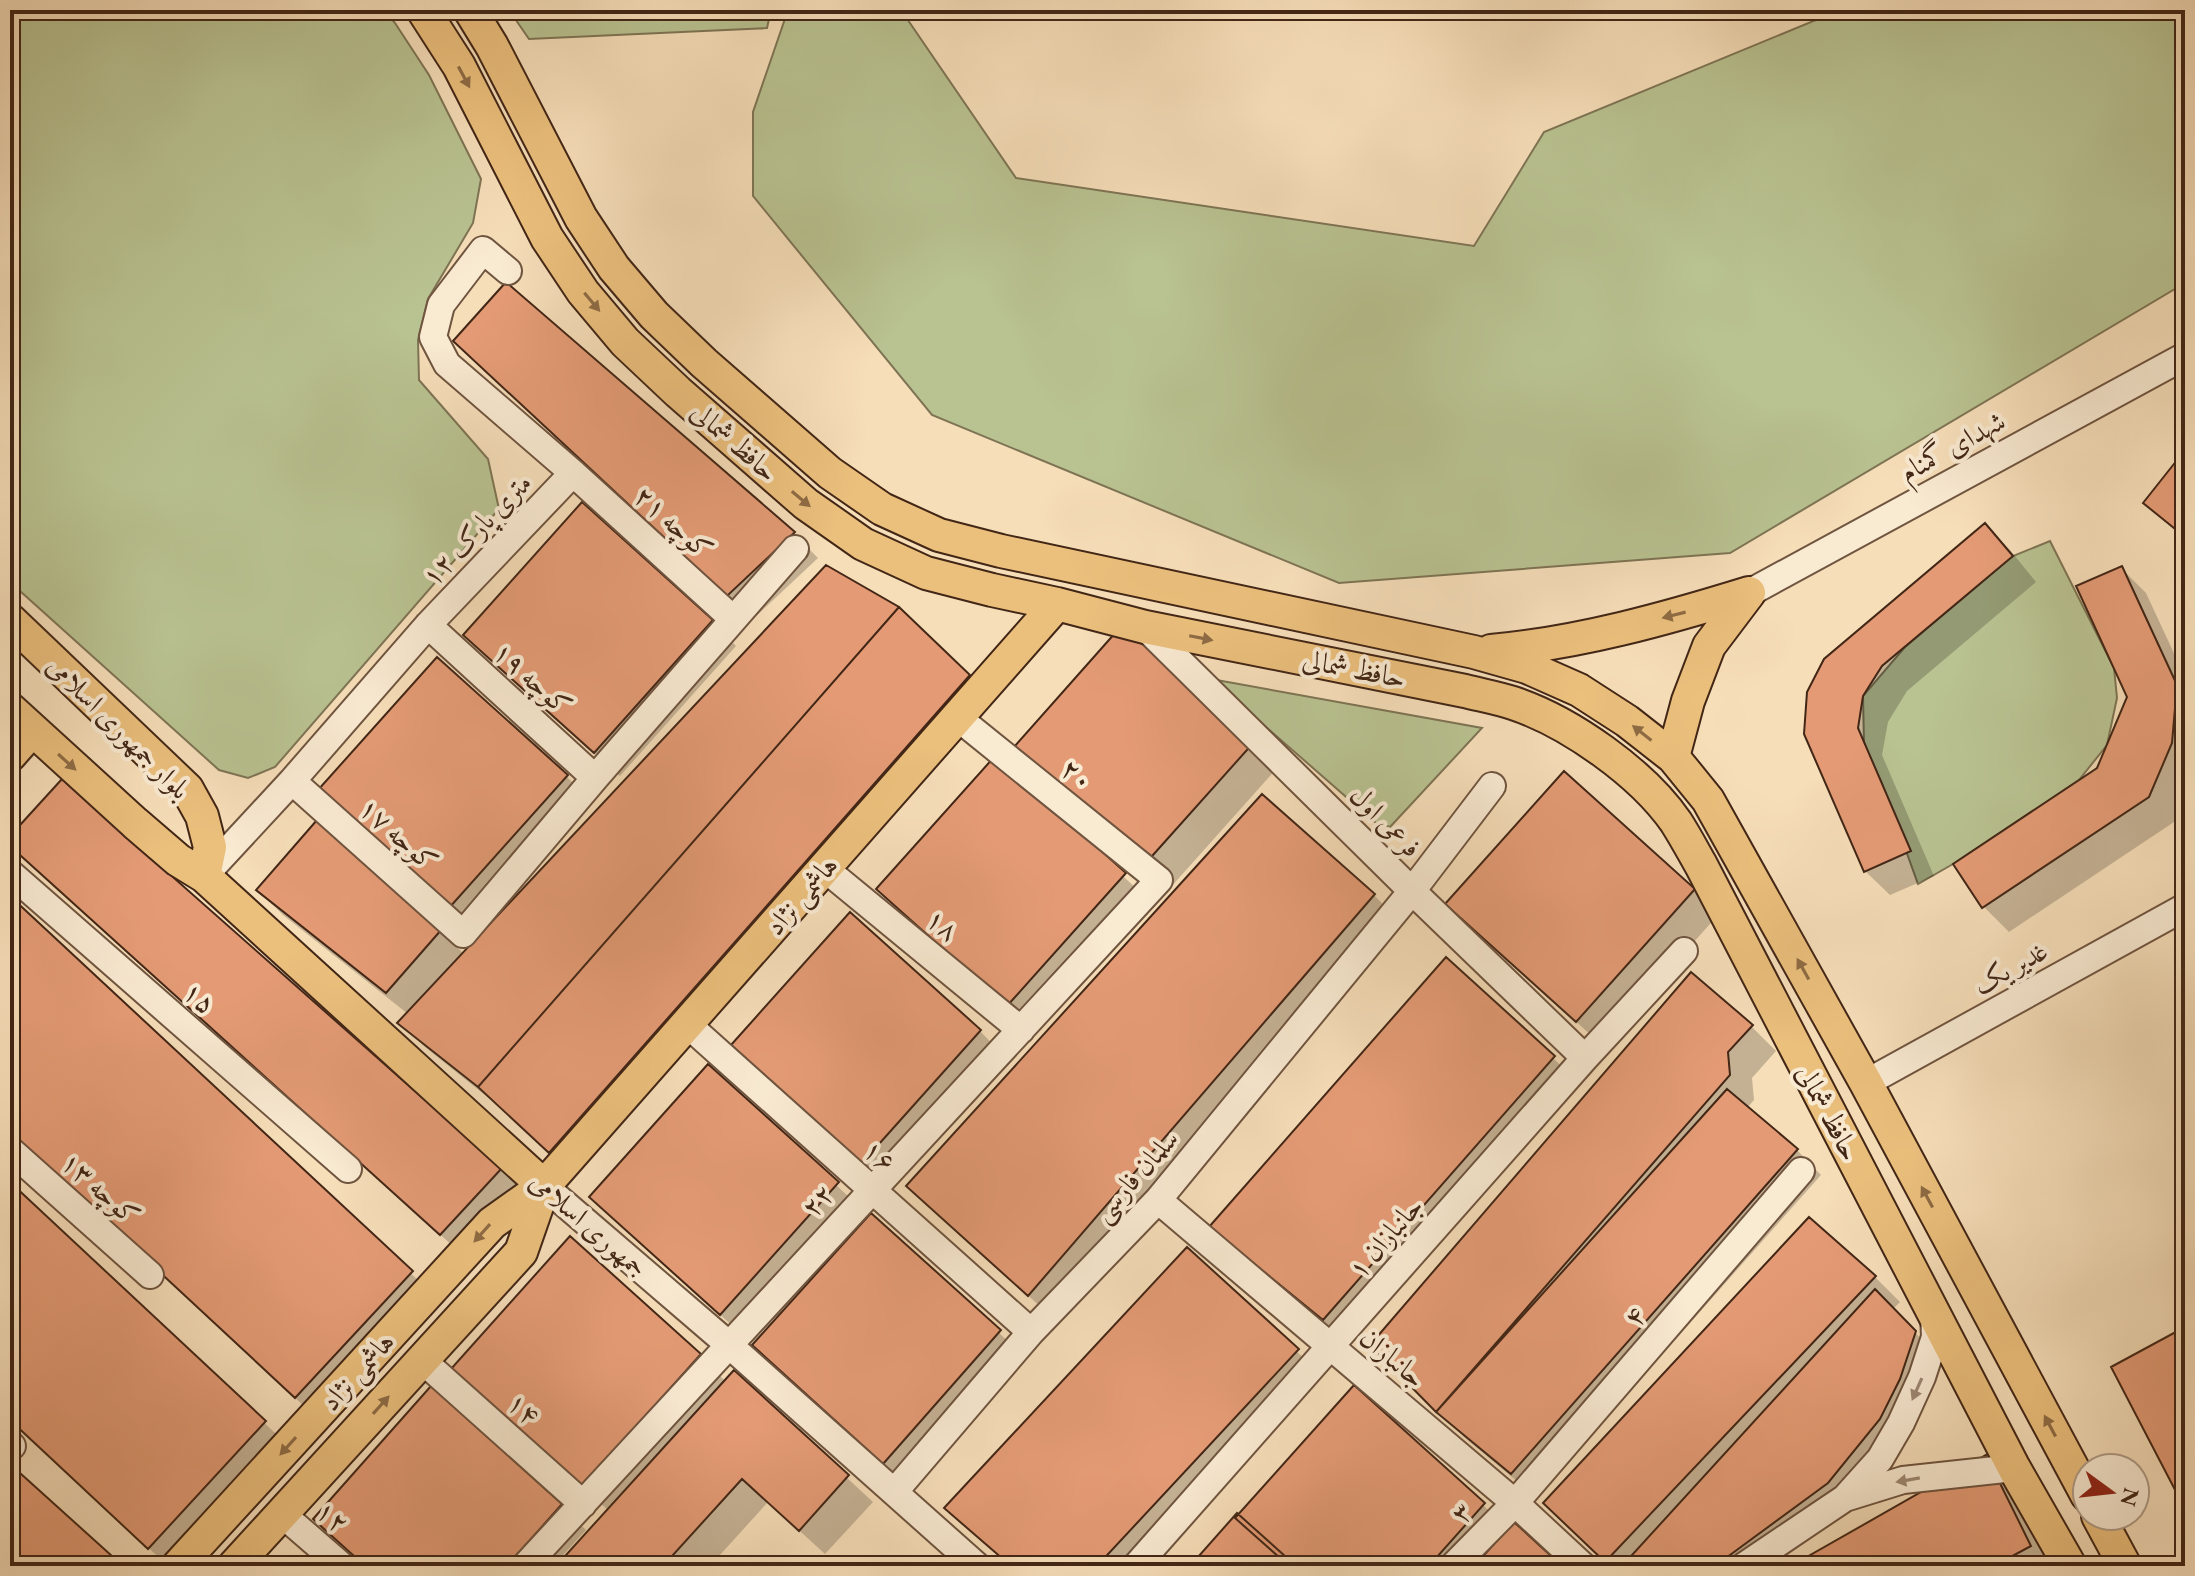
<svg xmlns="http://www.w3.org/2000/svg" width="2195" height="1576" viewBox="0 0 2195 1576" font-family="'EB Garamond',Amiri,serif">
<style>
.green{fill:#b9c291;stroke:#7e7454;stroke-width:2}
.shadow{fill:#0003}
.building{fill:#e49b75;stroke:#422616;stroke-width:2}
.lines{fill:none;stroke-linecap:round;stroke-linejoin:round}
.minor-casing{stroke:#6f543f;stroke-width:30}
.major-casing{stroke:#422616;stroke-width:36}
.minor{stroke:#f9ead2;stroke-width:26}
.major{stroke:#ebbf7c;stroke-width:32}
.oneway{fill:#8e6b44}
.oneway2{fill:#9e8874}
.labels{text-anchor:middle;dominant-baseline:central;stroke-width:8;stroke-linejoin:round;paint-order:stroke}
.street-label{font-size:28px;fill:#422616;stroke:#f9ead2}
</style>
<rect width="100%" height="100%" fill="#f6deb9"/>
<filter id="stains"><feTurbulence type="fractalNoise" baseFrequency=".0025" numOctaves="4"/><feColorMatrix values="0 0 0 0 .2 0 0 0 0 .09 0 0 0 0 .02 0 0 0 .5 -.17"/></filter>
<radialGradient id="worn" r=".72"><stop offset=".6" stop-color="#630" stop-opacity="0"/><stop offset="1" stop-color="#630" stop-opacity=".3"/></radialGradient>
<path class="green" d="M 10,10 L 384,10 L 395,23 L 429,75 L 481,179 L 473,223 L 428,299 L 418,340 L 419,380 L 488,459 L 499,509 L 275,767 L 248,778 L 219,770 L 10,582 Z
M 509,10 L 771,10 L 767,28 L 529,39 Z
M 788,10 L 901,10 L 1016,178 L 1474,246 L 1544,132 L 1840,10 L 2185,10 L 2185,283 L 1730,553 L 1339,583 L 932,415 L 753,196 L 753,112 Z
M 2050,541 L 2114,668 L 2117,698 L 2107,745 L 2079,780 L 1953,864 L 1918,884 L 1882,784 L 1864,744 L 1863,696 L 1905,647 L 2013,556 Z
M 1211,679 L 1482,728 L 1390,827 L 1376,823 Z"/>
<path class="shadow" d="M 481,366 L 793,533 L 818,558 L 753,619 Z
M 2185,454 L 2185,540 L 2146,503 Z
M 1985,526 L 2010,550 L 2036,582 L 1907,691 L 1888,722 L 1882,755 L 1934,876 L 1890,895 L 1865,871 L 1806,734 Z
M 2185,548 L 2185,563 L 2178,556 Z
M 2121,568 L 2146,593 L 2185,677 L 2185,795 L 2174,822 L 2009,932 L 1984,907 L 1956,864 L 2099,769 L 2129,697 Z
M 712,621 L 736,646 L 620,776 L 491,659 Z
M 1124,626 L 1278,767 L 1162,897 L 1033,781 Z
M 969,676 L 994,701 L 575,1176 L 506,1112 L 425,1047 L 400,1023 L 408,1014 L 283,915 L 258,890 L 440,930 L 464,954 Z
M 10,717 L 41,748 L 10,782 Z
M 995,759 L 1149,900 L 1033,1030 L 904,913 Z
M 566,776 L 591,801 L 475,931 L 345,814 Z
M 62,782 L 501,1169 L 526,1194 L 466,1258 L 10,844 L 10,839 Z
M 1693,890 L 1718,915 L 1602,1045 L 1473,929 Z
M 1374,895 L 1398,920 L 1054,1319 L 934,1210 Z
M 10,899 L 436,1297 L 321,1422 L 10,1132 Z
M 1751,1026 L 1776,1051 L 1752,1078 L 1754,1100 L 1747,1108 L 1797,1150 L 1821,1175 L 1536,1497 L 1464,1437 L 1373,1345 Z
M 980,1031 L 1004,1056 L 888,1187 L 759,1070 Z
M 1553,1058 L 1578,1082 L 1349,1344 L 1236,1252 L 1211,1227 Z
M 708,1067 L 862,1209 L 746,1338 L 617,1222 Z
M 10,1185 L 290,1447 L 168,1566 L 10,1419 Z
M 871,1215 L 1025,1357 L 909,1487 L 755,1345 Z
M 570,1239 L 700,1355 L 726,1382 L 734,1373 L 873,1502 L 825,1554 L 768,1502 L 710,1566 L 559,1566 L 609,1511 L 479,1394 Z
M 1187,1250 L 1322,1375 L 1144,1566 L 1010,1566 L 947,1508 Z
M 1875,1277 L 1900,1302 L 1893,1309 L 1939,1358 L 1924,1404 L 1904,1444 L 1852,1507 L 1773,1566 L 1611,1566 L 1571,1528 Z
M 1985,1457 L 2010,1482 L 2052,1566 L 1795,1566 Z
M 561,1505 L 586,1530 L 553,1566 L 365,1566 Z
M 1483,1505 L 1509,1530 L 1559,1566 L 1193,1566 Z"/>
<path class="building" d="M 506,282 L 795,532 L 727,596 L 453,341 Z
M 2185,450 L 2185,537 L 2143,503 Z
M 582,502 L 713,620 L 594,753 L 463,635 Z
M 1985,523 L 2013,556 L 1882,666 L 1863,696 L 1858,728 L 1911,851 L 1864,872 L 1804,734 L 1807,692 L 1824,659 Z
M 826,565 L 899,607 L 478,1087 L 397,1023 Z
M 2122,566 L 2177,685 L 2172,743 L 2149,797 L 1982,908 L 1953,864 L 2097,768 L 2127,697 L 2076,586 Z
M 899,607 L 970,675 L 549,1153 L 478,1087 Z
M 1124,623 L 1255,741 L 1136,874 L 1006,756 Z
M 437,657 L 568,775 L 449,908 L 318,790 Z
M 995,756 L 1126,873 L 1007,1006 L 876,889 Z
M 1564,771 L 1695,889 L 1576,1022 L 1445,904 Z
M 62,779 L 502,1168 L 440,1235 L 10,846 L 10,836 Z
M 1262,794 L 1375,894 L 1028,1296 L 906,1186 Z
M 317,820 L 442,929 L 386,993 L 256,890 Z
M 10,896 L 413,1271 L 295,1398 L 10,1133 Z
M 850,912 L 981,1030 L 862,1163 L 731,1045 Z
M 1446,957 L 1555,1056 L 1323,1320 L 1209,1227 Z
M 1691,972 L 1753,1025 L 1728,1052 L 1730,1075 L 1436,1412 L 1370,1345 Z
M 708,1064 L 839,1182 L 720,1315 L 589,1197 Z
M 1727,1089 L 1798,1149 L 1511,1474 L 1436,1412 Z
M 10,1182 L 266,1421 L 148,1549 L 10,1420 Z
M 871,1213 L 1001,1330 L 883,1464 L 752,1345 Z
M 1809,1217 L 1876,1276 L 1605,1562 L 1543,1503 Z
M 570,1236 L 701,1354 L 582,1487 L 451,1369 Z
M 1187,1247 L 1299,1349 L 1097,1566 L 1011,1566 L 944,1508 Z
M 1875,1289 L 1916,1331 L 1900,1379 L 1880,1419 L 1828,1483 L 1715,1566 L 1622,1566 Z
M 2185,1327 L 2185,1509 L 2111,1367 Z
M 734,1370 L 849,1475 L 799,1531 L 742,1479 L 663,1566 L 556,1566 Z
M 1354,1385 L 1485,1503 L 1429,1566 L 1289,1566 L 1235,1518 Z
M 431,1386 L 562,1504 L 507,1566 L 365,1566 L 313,1519 Z
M 1986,1455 L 2031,1546 L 1994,1566 L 1791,1566 Z
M 10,1464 L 123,1566 L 10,1566 Z
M 1237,1513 L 1296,1566 L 1190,1566 Z
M 1514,1522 L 1562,1566 L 1474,1566 Z"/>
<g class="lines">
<defs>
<path id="minor" d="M 573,473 L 733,619
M 1749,593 L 2185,356
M 428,625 L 595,778
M 1145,627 L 1412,891 L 1585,1058
M 292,781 L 463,934 L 595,778 L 795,549
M 824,868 L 1021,1030
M 10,873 L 348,1169
M 204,876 L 292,781 L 428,625 L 573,473 L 447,364 L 433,337 L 441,305 L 483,250 L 508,271
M 687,1024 L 1031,1332
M 1866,1083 L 2185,907
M 10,1150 L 150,1275
M 544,1186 L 728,1344 L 977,1566
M 1158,1200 L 1515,1503 L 1583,1566
M 422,1360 L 583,1504
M 10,1444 L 12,1446
M 895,1491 L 1031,1332 L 1158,1200 L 1412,891 L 1492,786
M 1845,1498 L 1903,1480 L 2014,1468
M 282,1514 L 342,1566
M 525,1566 L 1159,880 L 957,717
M 1136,1566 L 1585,1058 L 1684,951
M 1453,1566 L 1515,1503 L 1801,1171
M 1744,1566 L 1845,1498 L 1880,1459 L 1901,1423 L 1922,1377 L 1935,1337 L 1934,1314"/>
<path id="major" d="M 423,10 L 459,66 L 547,238 L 583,292 L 625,342 L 678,392 L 806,504 L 863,544 L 926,573 L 992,590 L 1057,604 L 1145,627 L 1465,691 C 1481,695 1497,698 1513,703 C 1570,722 1642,773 1676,822 C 1685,836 1693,851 1701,865 L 2014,1468 L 2070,1566
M 470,10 L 492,46 L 581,218 L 614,268 L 654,315 L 704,363 L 830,473 L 882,509 L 939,535 L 1001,551 L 1474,652 L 1527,667 L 1579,690 L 1627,721 L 1673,757 L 1708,800 L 1866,1083 L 2087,1495
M 10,620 L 187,789 L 202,816 L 210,847 L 204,876
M 1491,651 C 1579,643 1665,619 1749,593
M 10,709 L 135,823 L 178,860 L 204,876 L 544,1186
M 10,755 L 32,730
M 1673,757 L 1688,701 L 1709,646 L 1749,593
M 2098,1516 L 2125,1566
M 178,1566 L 492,1223 L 544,1186 L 1057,604
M 234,1566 L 521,1252 L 544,1186"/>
</defs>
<use href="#minor" class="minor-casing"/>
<use href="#major" class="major-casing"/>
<use href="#minor" class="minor"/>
<use href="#major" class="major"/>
</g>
<defs><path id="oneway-solid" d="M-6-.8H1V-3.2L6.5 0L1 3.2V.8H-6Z" transform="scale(2)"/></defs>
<g class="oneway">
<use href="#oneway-solid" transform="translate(464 77) rotate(62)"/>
<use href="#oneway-solid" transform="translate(592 302) rotate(50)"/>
<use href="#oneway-solid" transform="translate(801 499) rotate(40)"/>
<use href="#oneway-solid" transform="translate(1674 615) rotate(166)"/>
<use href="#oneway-solid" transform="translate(1201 638) rotate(11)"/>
<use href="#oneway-solid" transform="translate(1642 733) rotate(-142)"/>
<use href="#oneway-solid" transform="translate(67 762) rotate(42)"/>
<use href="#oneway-solid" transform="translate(1803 969) rotate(-119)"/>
<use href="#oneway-solid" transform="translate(1927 1197) rotate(-118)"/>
<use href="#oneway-solid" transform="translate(482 1233) rotate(132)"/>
<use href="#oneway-solid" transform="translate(381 1405) rotate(-48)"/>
<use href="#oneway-solid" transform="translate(2050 1426) rotate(-118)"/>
<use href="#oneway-solid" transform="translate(288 1446) rotate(132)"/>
</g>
<g class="oneway2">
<use href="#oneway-solid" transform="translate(1917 1389) rotate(114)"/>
<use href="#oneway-solid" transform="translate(1908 1480) rotate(170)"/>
</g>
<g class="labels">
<g class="street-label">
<text transform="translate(735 441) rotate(41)">حافظ شمالی</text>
<text transform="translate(1952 446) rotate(-29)">شهدای گمنام</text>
<text transform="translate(674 522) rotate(42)">کوچه ۲۱</text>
<text transform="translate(476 529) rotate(-46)">۱۲ متری پارک</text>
<text transform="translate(1354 668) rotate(11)">حافظ شمالی</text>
<text transform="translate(533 678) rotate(42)">کوچه ۱۹</text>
<text transform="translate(119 727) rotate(45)">بلوار جمهوری اسلامی</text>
<text transform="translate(1078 774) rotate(39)">۲۰</text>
<text transform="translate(1386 821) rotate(45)">فرعی اول</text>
<text transform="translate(399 834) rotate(42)">کوچه ۱۷</text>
<text transform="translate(801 895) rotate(-49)">هاشمی نژاد</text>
<text transform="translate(943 924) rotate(39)">۱۸</text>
<text transform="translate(2010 967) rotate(-29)">غدیر یک</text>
<text transform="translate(200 997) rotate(41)">۱۵</text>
<text transform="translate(1829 1112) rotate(62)">حافظ شمالی</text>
<text transform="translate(880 1155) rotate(42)">۱۶</text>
<text transform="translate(1135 1175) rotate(-48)">سلمان فارسی</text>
<text transform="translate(101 1188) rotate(42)">کوچه ۱۳</text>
<text transform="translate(817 1200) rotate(-47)">۲۲</text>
<text transform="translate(589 1224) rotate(41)">جمهوری اسلامی</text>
<text transform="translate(1385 1237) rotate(-49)">جانبازان ۱</text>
<text transform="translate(1634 1316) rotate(-49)">۴</text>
<text transform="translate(1393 1357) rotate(40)">جانبازان</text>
<text transform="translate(357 1371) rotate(-48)">هاشمی نژاد</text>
<text transform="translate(524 1408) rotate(42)">۱۴</text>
<text transform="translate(1461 1512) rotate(-46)">۳</text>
<text transform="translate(333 1516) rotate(41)">۱۲</text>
</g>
</g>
<rect width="2195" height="1576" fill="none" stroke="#f6deb9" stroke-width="40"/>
<rect x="12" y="12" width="2171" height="1552" fill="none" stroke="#422616" stroke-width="4"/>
<rect x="20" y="20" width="2155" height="1536" fill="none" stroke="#422616" stroke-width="2"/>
<g transform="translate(2111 1492) rotate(105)"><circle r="38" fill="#f9ead2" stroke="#b09c87" stroke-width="2"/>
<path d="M0-6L14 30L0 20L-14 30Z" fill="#8f2418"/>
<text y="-12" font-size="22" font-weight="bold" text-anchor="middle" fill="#422616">N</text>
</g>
<rect width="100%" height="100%" filter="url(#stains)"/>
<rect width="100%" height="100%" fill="url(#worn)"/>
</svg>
